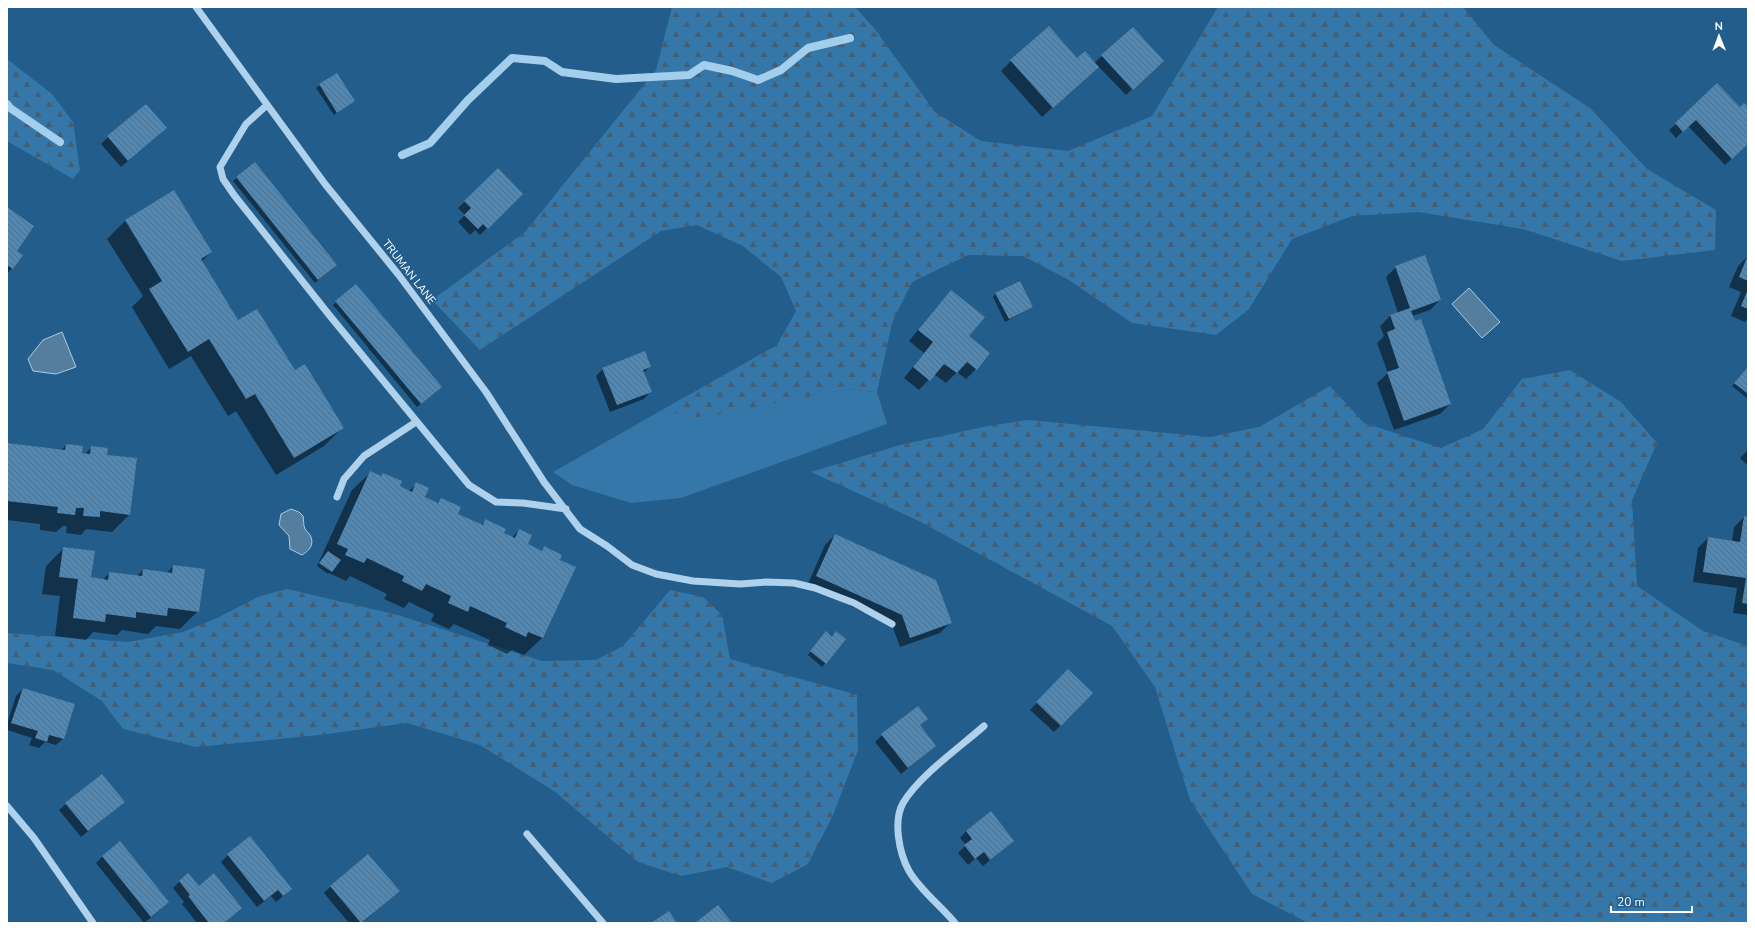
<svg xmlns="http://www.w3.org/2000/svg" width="1755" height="930" viewBox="0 0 1755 930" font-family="'Nunito Sans',sans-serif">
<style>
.green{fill:#3677a9}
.forest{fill:url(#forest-firs)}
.water{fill:#557e9e;stroke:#a3ceec}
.shadow{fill:#0007}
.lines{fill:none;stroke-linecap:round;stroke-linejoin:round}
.stream{stroke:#a3ceec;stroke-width:8}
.building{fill:url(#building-back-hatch)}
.minor{stroke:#afd1eb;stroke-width:7}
.labels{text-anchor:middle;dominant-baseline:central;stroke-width:3;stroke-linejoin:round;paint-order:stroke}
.street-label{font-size:11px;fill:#fff;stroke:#225d8b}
</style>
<defs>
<pattern id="forest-firs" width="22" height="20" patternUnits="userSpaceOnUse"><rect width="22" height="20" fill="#3677a9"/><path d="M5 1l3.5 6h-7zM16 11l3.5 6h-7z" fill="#425f76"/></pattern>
<pattern id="building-back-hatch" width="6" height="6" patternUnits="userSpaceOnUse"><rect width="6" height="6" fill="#4f88b5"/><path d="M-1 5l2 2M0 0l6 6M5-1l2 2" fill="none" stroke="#4e708b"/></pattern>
</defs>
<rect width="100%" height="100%" fill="#225d8b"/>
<path class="green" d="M 846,389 L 877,392 L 887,424 L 681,498 L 631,503 L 572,485 L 553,472 L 662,410 L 697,418 Z"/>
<path class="forest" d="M 672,7 L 855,7 L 874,28 L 935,112 L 981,141 L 1068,151 L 1152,116 L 1218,7 L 1463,7 L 1494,45 L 1590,108 L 1647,169 L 1716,210 L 1715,250 L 1622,261 L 1523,229 L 1418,212 L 1352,216 L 1292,239 L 1249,309 L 1216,335 L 1132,323 L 1069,280 L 1023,256 L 968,255 L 912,282 L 892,323 L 877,392 L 846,389 L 697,419 L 662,410 L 777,345 L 796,311 L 781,277 L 743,246 L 697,225 L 661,231 L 480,350 L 432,300 L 525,232 L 656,70 Z
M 7,59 L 52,94 L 73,122 L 80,170 L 73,179 L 7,141 Z
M 1570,370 L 1621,402 L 1657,443 L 1632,500 L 1637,586 L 1703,631 L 1748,646 L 1748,923 L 1308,923 L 1252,894 L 1190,800 L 1155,687 L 1112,626 L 917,520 L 811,472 L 900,445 L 988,426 L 1028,420 L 1210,437 L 1259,427 L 1330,386 L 1364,423 L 1441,448 L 1483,429 L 1522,379 Z
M 287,589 L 398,615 L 542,661 L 596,660 L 623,646 L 670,590 L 703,597 L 722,615 L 730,659 L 857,695 L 858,750 L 833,815 L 808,864 L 772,883 L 727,867 L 681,876 L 638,862 L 554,791 L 480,745 L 407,723 L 320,735 L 196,747 L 123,729 L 102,701 L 53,670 L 7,663 L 7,633 L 128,642 L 183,632 L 217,618 L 260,596 Z"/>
<path class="water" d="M 1469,288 L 1500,322 L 1482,338 L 1452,304 Z
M 62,332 L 76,367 L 56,374 L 33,371 L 28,359 L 43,340 Z
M 291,509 L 299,512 L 303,516 C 304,520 303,525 305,529 C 307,532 310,534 311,537 C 314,545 309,551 302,555 L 290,549 L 289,536 L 279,525 L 281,514 Z"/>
<path class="shadow" d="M 1102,56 L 1156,67 L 1126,95 L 1098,66 L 1042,117 L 1001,71 L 1011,61 L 1077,59 L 1094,63 Z
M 336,74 L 354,101 L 334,115 L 316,88 Z
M 1740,109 L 1748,109 L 1748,143 L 1725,165 L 1688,126 L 1676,138 L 1669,130 L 1676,124 Z
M 159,135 L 121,167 L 101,144 L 108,137 Z
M 255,163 L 333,268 L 315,283 L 233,181 Z
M 498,170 L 522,194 L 480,235 L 475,230 L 470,235 L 458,222 L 465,215 L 458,208 Z
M 174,192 L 211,252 L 201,262 L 238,322 L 295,372 L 342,428 L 324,446 L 276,475 L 236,411 L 228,416 L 191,356 L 169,369 L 132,307 L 143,296 L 107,239 L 125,221 Z
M 7,209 L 15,252 L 12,268 L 7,274 Z
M 1748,256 L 1748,319 L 1745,322 L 1731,316 L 1741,292 L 1729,287 L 1738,266 Z
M 1396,267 L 1440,300 L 1430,310 L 1412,316 L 1450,404 L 1440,414 L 1394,430 L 1377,383 L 1388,373 L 1377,343 L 1384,336 L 1380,326 L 1390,316 L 1398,313 L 1386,277 Z
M 996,293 L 1032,307 L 1005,322 L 993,297 Z
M 336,302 L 437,390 L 417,407 L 333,305 Z
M 941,302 L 968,336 L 976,369 L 966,379 L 957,372 L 946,383 L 934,374 L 919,390 L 904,378 L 924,353 L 909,341 Z
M 650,367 L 643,373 L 650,392 L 644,399 L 610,412 L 596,376 L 603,369 Z
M 1748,370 L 1748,399 L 1732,386 Z
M 7,444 L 61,450 L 66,445 L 85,454 L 92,447 L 106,456 L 130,514 L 112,532 L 86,529 L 81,535 L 66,533 L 67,526 L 63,526 L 56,532 L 40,530 L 40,524 L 7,520 Z
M 1748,450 L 1748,466 L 1740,458 Z
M 370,473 L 380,477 L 383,474 L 399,487 L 409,491 L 417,484 L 424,497 L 437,503 L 441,499 L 456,514 L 481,525 L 486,521 L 503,534 L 512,538 L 519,530 L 526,545 L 541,551 L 544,547 L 542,638 L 524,655 L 512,650 L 507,654 L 488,645 L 490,640 L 454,624 L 449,629 L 431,621 L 434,614 L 409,602 L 404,608 L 384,599 L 387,594 L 350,576 L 346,581 L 329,573 L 328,574 L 317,566 L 352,490 Z
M 1744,517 L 1748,518 L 1748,615 L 1733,613 L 1737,588 L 1693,582 L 1698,548 L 1708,538 L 1732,542 L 1734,527 Z
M 835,535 L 950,623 L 940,633 L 900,647 L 892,625 L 807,586 L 825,545 Z
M 63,549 L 90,578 L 103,580 L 109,573 L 136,577 L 143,570 L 167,573 L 173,566 L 198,611 L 180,629 L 156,626 L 148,634 L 122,630 L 117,635 L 93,632 L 86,640 L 55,636 L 60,596 L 42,594 L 46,566 Z
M 823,636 L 845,639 L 822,667 L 808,655 Z
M 1068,671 L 1092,693 L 1054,732 L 1030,710 Z
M 23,689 L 63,739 L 56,745 L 45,742 L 39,748 L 29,745 L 32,738 L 7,730 L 7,724 L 16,696 Z
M 926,719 L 919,726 L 935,746 L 901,774 L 875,742 L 882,735 Z
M 124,802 L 81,837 L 59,810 L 66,804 Z
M 966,831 L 1013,841 L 983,866 L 976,858 L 968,865 L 958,853 L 966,845 L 960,838 Z
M 228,855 L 291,889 L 276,902 L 271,896 L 257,907 L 221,862 Z
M 103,856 L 161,909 L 144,923 L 96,863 Z
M 180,881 L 198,887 L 240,908 L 224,923 L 197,923 L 182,904 L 184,902 L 173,888 Z
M 330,887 L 398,891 L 362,923 L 349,923 L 324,893 Z"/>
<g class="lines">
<path class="stream" d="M 7,104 L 10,108 L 60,142
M 402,155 L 430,143 L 468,100 L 512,58 L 545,61 L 562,72 L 616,79 L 689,75 L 704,65 L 732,71 L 758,80 L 781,70 L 808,48 L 850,38"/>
</g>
<path class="building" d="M 1049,26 L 1077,58 L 1085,51 L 1099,67 L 1053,108 L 1010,60 Z
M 1133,27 L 1164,61 L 1133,90 L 1101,55 Z
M 337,73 L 355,101 L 337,113 L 319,84 Z
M 1717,83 L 1740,107 L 1744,103 L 1748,107 L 1748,144 L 1732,159 L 1696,120 L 1683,132 L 1675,123 Z
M 146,104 L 167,128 L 128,161 L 107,136 Z
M 255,162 L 337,265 L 318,280 L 236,177 Z
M 498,168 L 523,194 L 488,229 L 483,224 L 478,229 L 464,215 L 471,208 L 464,201 Z
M 174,190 L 212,252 L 201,259 L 238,320 L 257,309 L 295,370 L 305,364 L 344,428 L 294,458 L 255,394 L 246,399 L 209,339 L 188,352 L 149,289 L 162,281 L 125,220 Z
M 7,207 L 34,226 L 17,251 L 23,255 L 13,269 L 7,265 Z
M 1425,255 L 1441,300 L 1411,311 L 1415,321 L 1421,319 L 1451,404 L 1404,421 L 1387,372 L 1399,368 L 1387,332 L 1395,329 L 1390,315 L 1410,308 L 1395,266 Z
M 1748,255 L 1748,281 L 1739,277 Z
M 1020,281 L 1033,307 L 1009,319 L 995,293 Z
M 356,284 L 442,387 L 421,404 L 335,301 Z
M 1748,289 L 1748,309 L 1741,306 Z
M 951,290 L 985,317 L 969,336 L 990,353 L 977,370 L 967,362 L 957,373 L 944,364 L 930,381 L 913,367 L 933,342 L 918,330 Z
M 645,351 L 651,367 L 643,370 L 652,392 L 617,405 L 602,368 Z
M 1748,367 L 1748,394 L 1734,383 Z
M 7,443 L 65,450 L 66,444 L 83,446 L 82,453 L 90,454 L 91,446 L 108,448 L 107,455 L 137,458 L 130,515 L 100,511 L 100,517 L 83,516 L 84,508 L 76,508 L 75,515 L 57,513 L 58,507 L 7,501 Z
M 370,471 L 381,476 L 383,473 L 402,481 L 400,486 L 412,492 L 416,482 L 429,488 L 425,497 L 438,503 L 441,498 L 461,507 L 458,514 L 483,525 L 485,519 L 506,529 L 504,533 L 515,538 L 519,529 L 532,535 L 528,544 L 542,551 L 544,546 L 562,555 L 560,560 L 576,567 L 543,638 L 528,632 L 526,637 L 505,627 L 507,623 L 470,606 L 468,612 L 448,603 L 451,596 L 426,584 L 422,591 L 402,581 L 404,576 L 367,558 L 364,563 L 345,555 L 348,549 L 337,544 Z
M 1744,516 L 1748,517 L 1748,604 L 1742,603 L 1746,578 L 1703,572 L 1708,537 L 1740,542 Z
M 835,534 L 936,580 L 952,623 L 910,638 L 902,615 L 816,576 Z
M 63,547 L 95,551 L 91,577 L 108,580 L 109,572 L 142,576 L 143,569 L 172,573 L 173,565 L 205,569 L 199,612 L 168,608 L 167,616 L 136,612 L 136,618 L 106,614 L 105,622 L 73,618 L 78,579 L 59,577 Z
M 328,551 L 341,560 L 332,572 L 319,563 Z
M 826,631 L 832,637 L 836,631 L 846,639 L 826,664 L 810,651 Z
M 1068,669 L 1093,693 L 1061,726 L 1036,702 Z
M 23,688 L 75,704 L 64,739 L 49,735 L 47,742 L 35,738 L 38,731 L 11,723 Z
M 918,706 L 928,719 L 920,725 L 936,746 L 908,768 L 881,734 Z
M 102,774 L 125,802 L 88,831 L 65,803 Z
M 991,811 L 1014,841 L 990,860 L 984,852 L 975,859 L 964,845 L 972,839 L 966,831 Z
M 250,836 L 292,889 L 283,896 L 278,890 L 264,901 L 227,854 Z
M 120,841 L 169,902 L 151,917 L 102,856 Z
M 368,854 L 400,891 L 361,923 L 330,886 Z
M 188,873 L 199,886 L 214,873 L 242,908 L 224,923 L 209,923 L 188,896 L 190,895 L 179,881 Z
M 718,905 L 732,923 L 695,923 Z
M 669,911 L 677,923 L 651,923 Z"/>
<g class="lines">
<path class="minor" d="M 196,7 L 325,184 L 398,274 L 486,392 L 544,482 L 580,529 L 607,546 L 632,565 L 656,574 L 693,581 L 740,584 L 766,582 L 794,583 L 815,588 L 854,603 L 892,624
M 267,105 L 246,124 L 220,167 L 223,179 L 234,195 L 330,316 L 469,485 L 496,502 L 523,503 L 566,509
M 337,497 L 344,479 L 364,456 L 416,422
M 7,806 L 34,838 L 93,923
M 527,834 L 603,923
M 955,923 C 941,906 920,890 909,871 C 899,853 893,821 903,803 C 920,775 959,748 984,726"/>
</g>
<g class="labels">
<g class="street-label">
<text transform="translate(409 272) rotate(52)">TRUMAN LANE</text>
</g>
</g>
<rect width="1755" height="930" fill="none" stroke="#ffffff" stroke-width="16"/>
<g transform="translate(1719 36) rotate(359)" stroke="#225d8b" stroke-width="3" paint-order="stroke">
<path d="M0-3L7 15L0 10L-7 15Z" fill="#ffffff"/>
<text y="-6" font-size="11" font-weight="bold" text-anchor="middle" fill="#ffffff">N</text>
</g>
<path d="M1611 906v6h81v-6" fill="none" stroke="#ffffff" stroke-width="2"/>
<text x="1617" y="906" font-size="12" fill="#ffffff" stroke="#225d8b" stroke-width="3" paint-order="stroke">20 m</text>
</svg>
